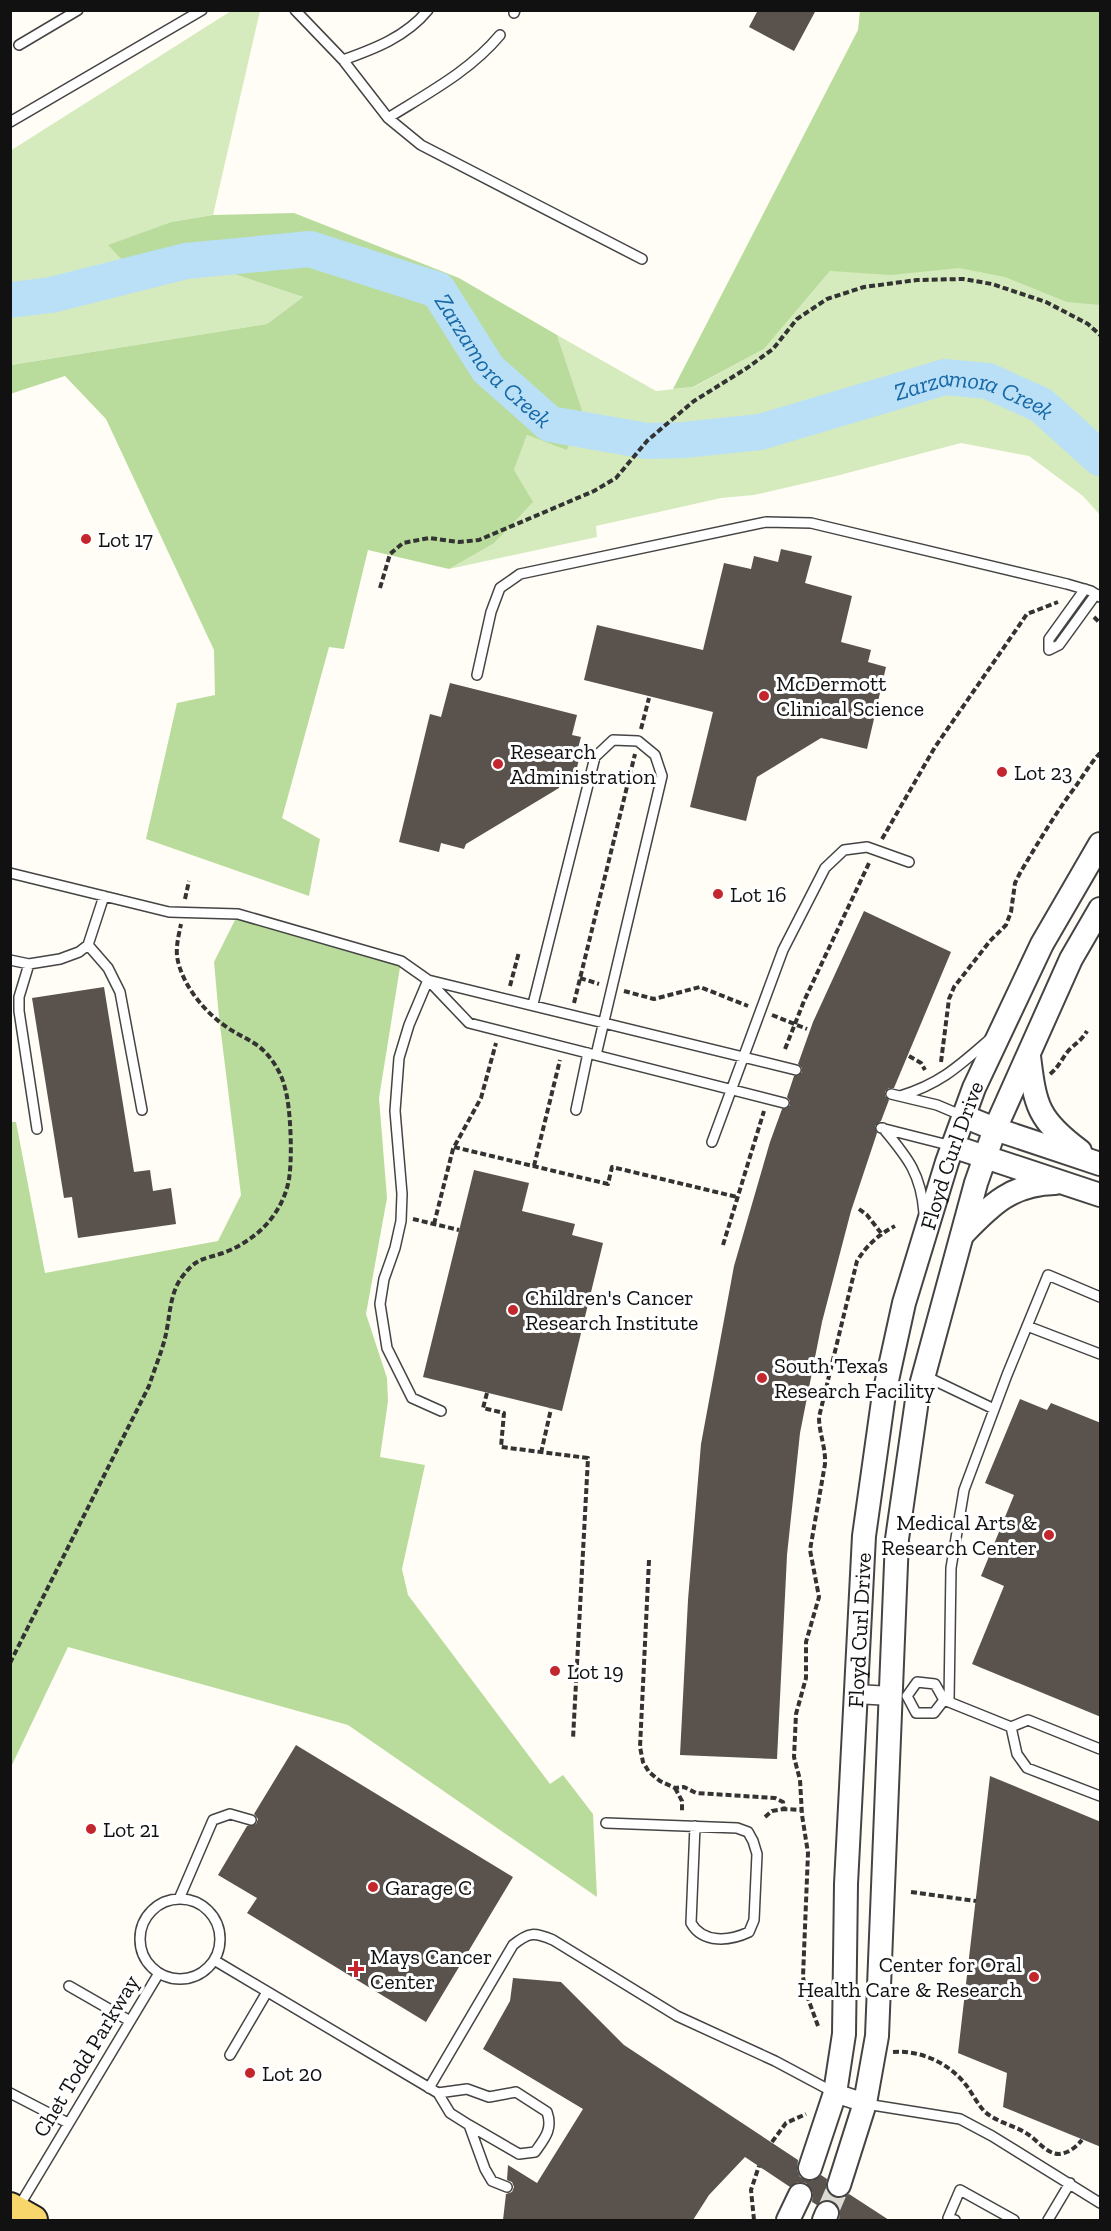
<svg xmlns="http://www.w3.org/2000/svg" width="1111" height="2231" viewBox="0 0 1111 2231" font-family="'Zilla Slab',serif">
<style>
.green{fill:#d5ebbd}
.forest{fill:#b9dc9c}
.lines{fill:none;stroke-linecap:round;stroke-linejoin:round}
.river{stroke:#b9e0f7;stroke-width:36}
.building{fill:#5a524d}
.tertiary-tunnel{stroke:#dbdad3;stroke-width:22;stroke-dasharray:22 11;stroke-linecap:butt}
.service-casing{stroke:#444;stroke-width:12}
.minor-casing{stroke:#444;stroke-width:21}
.tertiary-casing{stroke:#444;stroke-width:26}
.primary-casing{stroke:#222;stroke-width:32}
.path{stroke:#333;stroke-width:4;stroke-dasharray:6 3;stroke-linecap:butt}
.service{stroke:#fff;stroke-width:9}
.minor{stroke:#fff;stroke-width:18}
.tertiary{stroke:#fff;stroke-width:22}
.primary{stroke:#f9d66b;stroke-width:28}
.poi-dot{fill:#c4262e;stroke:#fff;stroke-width:2}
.labels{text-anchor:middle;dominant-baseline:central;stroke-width:6;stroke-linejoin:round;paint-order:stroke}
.poi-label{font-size:22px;fill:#111;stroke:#fff;text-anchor:start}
.street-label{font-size:22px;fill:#111;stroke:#fff}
.water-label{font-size:24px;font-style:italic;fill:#1768a6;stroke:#fff}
</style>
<rect width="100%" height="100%" fill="#fffdf5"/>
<path class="green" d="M 231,11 L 260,11 L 213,215 L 171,222 L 109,245 L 195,268 L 225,271 L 303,297 L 267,324 L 11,365 L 10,151 Z
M 1100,11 L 1100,515 L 1083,496 L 1029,456 L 961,443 L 836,476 L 754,495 L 721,498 L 596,526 L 597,537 L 449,569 L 493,544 L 514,470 L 527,435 L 567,449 L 582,410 L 557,335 L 656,391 L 694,387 L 764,349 L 830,271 Z"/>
<path class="forest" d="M 860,11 L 1100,11 L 1100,305 L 1067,302 L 1005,277 L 959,268 L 891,275 L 830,271 L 764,349 L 693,387 L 673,389 L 858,30 Z
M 294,213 L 459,278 L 557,335 L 582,410 L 567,450 L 527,435 L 514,470 L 533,502 L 493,544 L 449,569 L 368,550 L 344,649 L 329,647 L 282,818 L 320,839 L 309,896 L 146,839 L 177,703 L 215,695 L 214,650 L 106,419 L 65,376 L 10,394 L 11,365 L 267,324 L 303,297 L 225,271 L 195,268 L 131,269 L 108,245 L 171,222 L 213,215 Z
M 238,914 L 401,961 L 379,1098 L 387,1198 L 366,1314 L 387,1378 L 388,1401 L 380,1457 L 425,1465 L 402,1569 L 408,1595 L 550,1784 L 563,1775 L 593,1814 L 597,1897 L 348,1725 L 68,1647 L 11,1767 L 11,1122 L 16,1122 L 45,1273 L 218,1241 L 241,1195 L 219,1017 L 214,962 Z"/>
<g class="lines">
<path class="river" id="s1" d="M 10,300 L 51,295 L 186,261 L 310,249 L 438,290 L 488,369 L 550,424 L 647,441 L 684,440 L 760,432 L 945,377 L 988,381 L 1041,405 L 1100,458"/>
</g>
<path class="building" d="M 758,10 L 816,10 L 794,51 L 749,27 Z
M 781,549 L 812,556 L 805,583 L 852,596 L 841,642 L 871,650 L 868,662 L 886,667 L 867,749 L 821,738 L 757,777 L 746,821 L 690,807 L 713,712 L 584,680 L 597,625 L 703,650 L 724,563 L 751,569 L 754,556 L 778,562 Z
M 450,683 L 577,715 L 572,735 L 581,737 L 576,756 L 580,756 L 575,775 L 563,772 L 559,788 L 466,844 L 464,849 L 441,843 L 439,852 L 399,842 L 430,714 L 441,717 Z
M 864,911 L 951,952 L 894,1088 L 889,1088 L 885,1092 L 885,1096 L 889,1100 L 881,1121 L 875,1126 L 877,1133 L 851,1211 L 822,1322 L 800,1433 L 787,1555 L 777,1759 L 680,1755 L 688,1600 L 701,1444 L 734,1266 L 770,1142 L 782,1109 L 786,1109 L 790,1105 L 790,1101 L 787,1097 L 794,1076 L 798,1076 L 802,1072 L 802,1068 L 798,1064 L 813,1022 Z
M 104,987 L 134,1172 L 150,1170 L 153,1191 L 171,1188 L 176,1224 L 78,1238 L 72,1197 L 64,1198 L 32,998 Z
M 474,1170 L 529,1183 L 522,1211 L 575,1224 L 572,1235 L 603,1243 L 562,1411 L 423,1377 Z
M 1020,1399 L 1047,1410 L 1051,1403 L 1101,1423 L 1101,1717 L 972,1664 L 1004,1586 L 981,1576 L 1014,1495 L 985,1483 Z
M 296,1745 L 513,1877 L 426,2022 L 247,1913 L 257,1898 L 218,1875 L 247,1826 L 256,1824 L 258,1819 L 254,1814 Z
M 990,1776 L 1101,1822 L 1101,2147 L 1003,2107 L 1007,2073 L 958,2053 Z
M 513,1978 L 561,1982 L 624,2045 L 798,2160 L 797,2170 L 800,2177 L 812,2181 L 821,2175 L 827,2179 L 826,2187 L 829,2194 L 841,2198 L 849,2194 L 889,2220 L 839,2220 L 840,2211 L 833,2201 L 825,2200 L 817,2205 L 812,2202 L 813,2193 L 806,2183 L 798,2182 L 790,2187 L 745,2157 L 709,2195 L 693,2220 L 503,2220 L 506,2194 L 512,2192 L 514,2187 L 512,2182 L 507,2180 L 508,2165 L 537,2183 L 583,2109 L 483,2049 L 510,2001 Z"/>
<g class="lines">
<path class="tertiary-tunnel" d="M 827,2213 L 839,2185"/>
<defs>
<path id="service" d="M 295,10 L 343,60 L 388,118 L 421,145 L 642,259
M 514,13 L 515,10
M 19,45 L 78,10
M 343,60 C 374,49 406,37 428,10
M 388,118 C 428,93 470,71 500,35
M 10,122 L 202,10
M 1085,589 L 1049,639 L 1049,650 L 1059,645 L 1096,594
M 477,675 L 491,612 L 500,588 L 520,574 L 766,522 L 811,523 L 1067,584 L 1091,591 L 1100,597
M 10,873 L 169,912 L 238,914 L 401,961 L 428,980 L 469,1023 L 784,1103
M 88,945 L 108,968 L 120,992 L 142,1110
M 10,960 L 29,964 L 60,959 L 79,952 L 88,945 L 104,896
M 29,964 L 19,997 L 19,1011 L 37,1129
M 428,980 L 409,1025 L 399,1058 L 395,1111 L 402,1194 L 401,1221 L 395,1248 L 384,1279 L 380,1304 L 387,1348 L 412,1398 L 441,1411
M 428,980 L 796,1070
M 533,1004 L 595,757 L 613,740 L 638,741 L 655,755 L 662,776 L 596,1055
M 891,1094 L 937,1105 L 963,1116
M 900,1096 C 940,1084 959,1066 990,1039
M 576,1110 L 588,1053
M 881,1128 L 952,1146
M 883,1128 C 907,1157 921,1173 924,1213
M 712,1142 L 783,950 L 825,868 L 844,850 L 867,847 L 909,862
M 1027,1326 L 1100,1354
M 923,1375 L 994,1409
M 907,1696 L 917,1682 L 935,1684 L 944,1700 L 1011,1727 L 1017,1754 L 1027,1768 L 1100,1796
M 907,1696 L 916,1713 L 934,1713 L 944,1700
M 949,1701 L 951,1568 L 964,1490 L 1007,1375 L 1048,1275 L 1100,1297
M 1011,1727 L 1028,1720 L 1100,1749
M 606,1823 L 737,1828 L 748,1832 L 753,1841 L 757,1854 L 754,1920 L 749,1932 C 730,1941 703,1944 691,1923 L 695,1826
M 179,1899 L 213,1820 L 230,1814 L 251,1820
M140 1939a40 40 0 1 1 80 0a40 40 0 1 1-80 0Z
M 214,1960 L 438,2093 L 450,2113 L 469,2125 L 519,2154 L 535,2152 C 545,2138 553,2129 547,2112 L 516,2092 L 489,2097 L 467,2089 L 438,2093
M 69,1986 L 130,2021
M 230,2055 L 267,1992
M 429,2088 L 513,1945 C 529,1932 534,1932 553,1940 L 677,2016 L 775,2061 L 835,2093
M 10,2093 L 68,2123
M 866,2104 L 960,2119 L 992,2136 L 1100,2203
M 469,2125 L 485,2169 L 492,2181 L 507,2187
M 18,2208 L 159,1973
M 955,2220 L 948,2218 L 960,2190 L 1014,2220
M 1048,2220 L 1070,2183"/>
<path id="minor" d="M 856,1694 L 891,1696
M 835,2093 L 865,2103"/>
<g id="tertiary">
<path d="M 1029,1056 C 1035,1106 1038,1120 1080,1151"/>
<path d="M 963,1116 L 995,1129 L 1100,1164"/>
<path d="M 952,1146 L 1100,1195"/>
<path d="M 964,1233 C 992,1204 1012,1184 1055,1183"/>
<path id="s2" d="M 810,2168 L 835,2093 L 844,2034 L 846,1884 L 864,1536 L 884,1394 L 904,1303 L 947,1162 L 974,1088 L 1042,944 L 1100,844"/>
<path d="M 839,2185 L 865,2103 L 877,2036 L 897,1539 L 917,1400 L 976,1183 L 995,1129 L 1071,959 L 1100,909"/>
<path d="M 788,2220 L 800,2195"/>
<path d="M 824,2220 L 827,2213"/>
</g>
<path id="primary" d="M 10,2207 L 33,2220"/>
</defs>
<use href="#service" class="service-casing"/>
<use href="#minor" class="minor-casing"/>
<use href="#tertiary" class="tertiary-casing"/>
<use href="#primary" class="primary-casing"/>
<path class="path" d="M 380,588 L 390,554 L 403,543 L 429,538 L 459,542 L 479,540 L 594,491 L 616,478 L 647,441 L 662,428 L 694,401 L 747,368 L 773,349 L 797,319 L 827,299 L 864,287 L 917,280 L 963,279 L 992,284 L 1046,302 L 1088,324 L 1100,335
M 1094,617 L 1100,623
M 641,729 L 649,698
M 882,839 L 935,747 L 1027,614 L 1058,602
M 185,899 L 189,881
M 580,978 L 599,984
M 510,986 L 519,952
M 624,991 L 654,999 L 700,987 L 748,1006
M 574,1003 L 635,754
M 772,1015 L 807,1029
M 785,1049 L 804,1001 L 870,861
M 909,1056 L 921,1063 L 925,1070
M 941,1062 L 949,999 L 954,987 L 990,941 L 1006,925 L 1011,912 L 1015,883 L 1020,873 C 1036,846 1052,819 1070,794 C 1081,780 1088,766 1100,753
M 1050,1074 C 1059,1067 1062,1058 1069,1050 C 1076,1043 1082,1040 1087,1031
M 454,1147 L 608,1184 L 612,1167 L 737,1197
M 534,1166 L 560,1060
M 859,1209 L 867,1215 L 881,1233
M 413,1219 L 459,1230
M 434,1224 L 453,1149 L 481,1098 L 496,1043
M 723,1245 L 764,1111
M 487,1393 L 483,1408 L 504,1413 L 501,1447 L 588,1458 L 573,1739
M 541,1453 L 551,1409
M 649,1560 L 640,1747 L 643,1762 L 649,1772 L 660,1781 L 675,1788 L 684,1787 L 696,1793 L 775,1798 L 783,1802 L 784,1809 L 802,1810
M 10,1663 L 149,1386 C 154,1370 161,1354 165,1338 C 170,1319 169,1294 182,1277 C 196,1258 202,1260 223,1253 C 255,1241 280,1217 288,1184 C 293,1164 291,1108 285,1088 C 282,1075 275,1063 266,1053 C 255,1041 241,1037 228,1028 C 205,1013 181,984 177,956 C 176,945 179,934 181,924
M 675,1788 L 682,1801 L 682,1812
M 765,1817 L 772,1811 L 784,1809
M 911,1892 L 976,1901
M 818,2026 L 806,1993 L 803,1977 L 808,1853 L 802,1815 L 800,1780 L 794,1757 L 796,1714 L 806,1678 L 806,1642 L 819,1597 L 810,1550 L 825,1464 C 826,1448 819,1433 819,1417 L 857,1261 C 867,1245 878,1235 895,1226
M 893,2052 C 921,2050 949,2063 966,2085 C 972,2093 977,2103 984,2111 C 997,2123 1015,2125 1029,2135 C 1038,2141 1047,2154 1059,2154 C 1069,2153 1076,2147 1082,2140
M 772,2142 L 786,2123 L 806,2114
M 754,2220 L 751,2190 L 759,2166"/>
<use href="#service" class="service"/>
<use href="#minor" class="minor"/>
<use href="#tertiary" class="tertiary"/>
<use href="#primary" class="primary"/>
</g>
<g class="poi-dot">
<circle cx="86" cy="539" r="6"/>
<circle cx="764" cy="696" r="6"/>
<circle cx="498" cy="764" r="6"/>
<circle cx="1002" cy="772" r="6"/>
<circle cx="718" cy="894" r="6"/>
<circle cx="513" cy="1310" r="6"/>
<circle cx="762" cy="1378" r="6"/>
<circle cx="1049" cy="1535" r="6"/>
<circle cx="555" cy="1671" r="6"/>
<circle cx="91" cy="1829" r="6"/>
<circle cx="373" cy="1887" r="6"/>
<path d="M353 1960h6v6h6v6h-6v6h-6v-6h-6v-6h6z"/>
<circle cx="1034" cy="1977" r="6"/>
<circle cx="250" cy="2073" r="6"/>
</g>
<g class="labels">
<g class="poi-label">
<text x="98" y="539">Lot 17</text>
<text x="776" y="683">McDermott<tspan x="776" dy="25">Clinical Science</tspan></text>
<text x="510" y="751">Research<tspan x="510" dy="25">Administration</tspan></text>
<text x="1014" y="772">Lot 23</text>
<text x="730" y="894">Lot 16</text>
<text x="525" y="1297">Children's Cancer<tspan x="525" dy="25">Research Institute</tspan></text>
<text x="774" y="1365">South Texas<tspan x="774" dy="25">Research Facility</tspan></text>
<text x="1037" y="1522" text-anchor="end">Medical Arts &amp;<tspan x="1037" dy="25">Research Center</tspan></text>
<text x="567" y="1671">Lot 19</text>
<text x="103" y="1829">Lot 21</text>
<text x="385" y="1887">Garage C</text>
<text x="370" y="1956">Mays Cancer<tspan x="370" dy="25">Center</tspan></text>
<text x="1022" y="1964" text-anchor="end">Center for Oral<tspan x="1022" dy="25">Health Care &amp; Research</tspan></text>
<text x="262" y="2073">Lot 20</text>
</g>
<g class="street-label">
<text stroke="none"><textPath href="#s2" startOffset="1029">Floyd Curl Drive</textPath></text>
<text stroke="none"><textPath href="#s2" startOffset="543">Floyd Curl Drive</textPath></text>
<text transform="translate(86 2056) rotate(-59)">Chet Todd Parkway</text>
</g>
<g class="water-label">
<text stroke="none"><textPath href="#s1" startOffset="530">Zarzamora Creek</textPath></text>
<text stroke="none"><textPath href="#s1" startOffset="1052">Zarzamora Creek</textPath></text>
</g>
</g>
<rect width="1111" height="2231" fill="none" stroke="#111111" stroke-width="24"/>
</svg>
